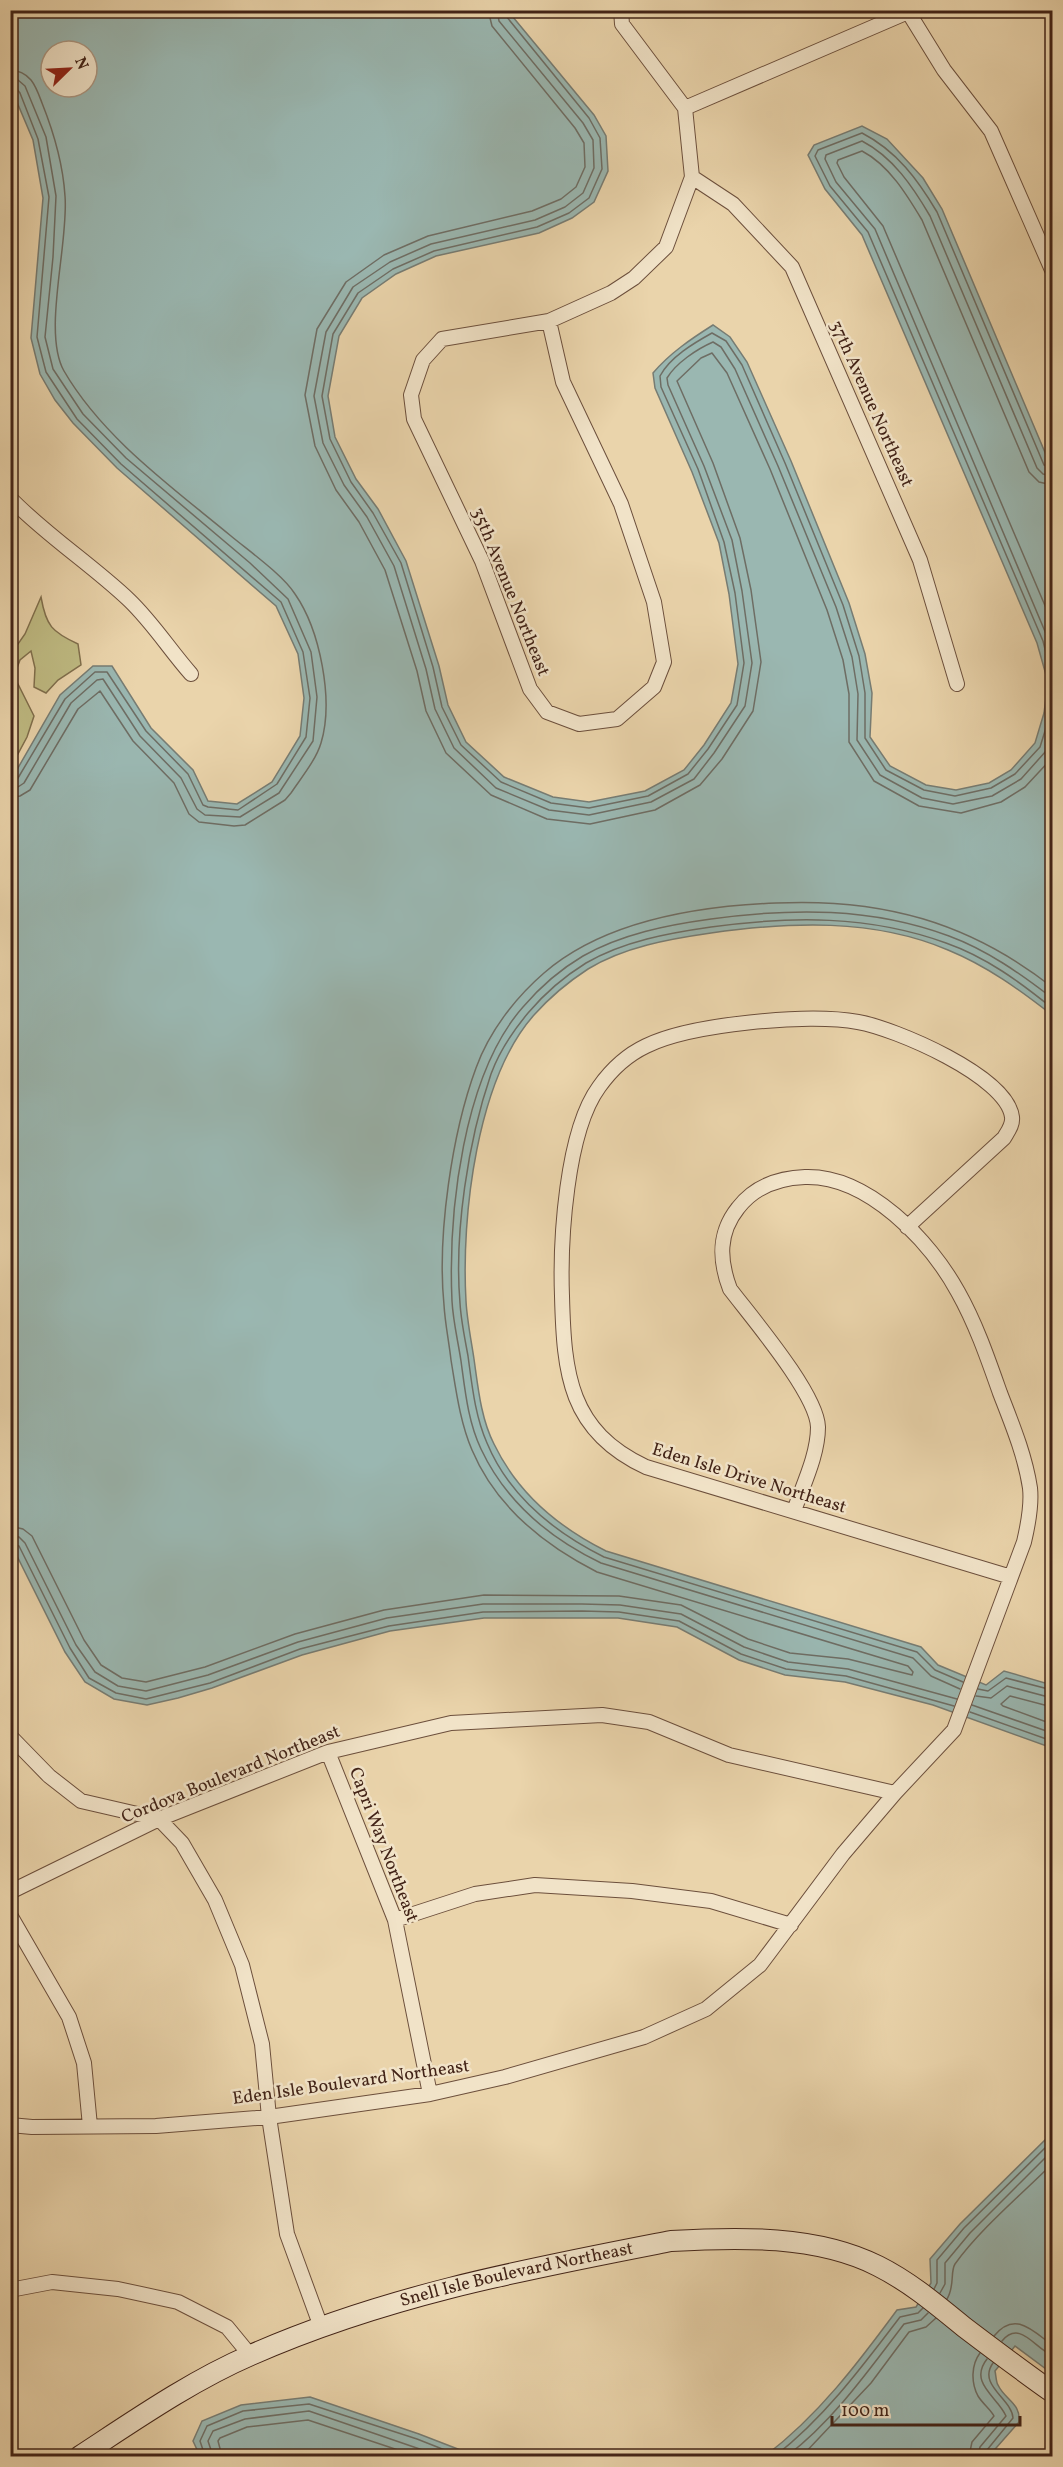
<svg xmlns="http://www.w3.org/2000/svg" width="1063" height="2467" viewBox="0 0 1063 2467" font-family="Vollkorn,serif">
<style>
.green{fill:#bfbb83;stroke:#806f4d;stroke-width:1.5}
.water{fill:#9ab7b1;stroke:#777c73;stroke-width:1.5;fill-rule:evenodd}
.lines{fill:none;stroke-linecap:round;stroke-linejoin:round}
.shore{stroke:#6e6d64;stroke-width:1.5}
.street-casing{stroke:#6c4f3c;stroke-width:16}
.secondary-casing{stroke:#422317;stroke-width:22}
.street{stroke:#f1e3c8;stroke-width:14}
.secondary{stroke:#f1e3c8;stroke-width:20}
.labels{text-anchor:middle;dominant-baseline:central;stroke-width:5;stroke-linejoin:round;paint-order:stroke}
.street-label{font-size:18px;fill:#422317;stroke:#f1e3c8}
</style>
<rect width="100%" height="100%" fill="#ead4ab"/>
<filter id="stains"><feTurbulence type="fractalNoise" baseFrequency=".00333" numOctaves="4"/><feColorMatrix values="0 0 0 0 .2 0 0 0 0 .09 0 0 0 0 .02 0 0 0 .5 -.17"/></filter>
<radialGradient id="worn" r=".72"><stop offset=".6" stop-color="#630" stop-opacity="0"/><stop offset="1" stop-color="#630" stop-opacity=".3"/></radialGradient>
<path class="green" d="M 41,597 C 46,626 52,632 78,644 L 81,665 L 58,680 L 46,693 L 34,687 L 35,668 L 31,651 L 20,660 L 14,676 L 34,716 L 27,737 L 11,767 L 11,654 L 25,634 Z"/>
<path class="water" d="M 11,11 L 508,11 L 594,115 L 606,136 L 608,171 L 594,202 L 572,218 L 539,233 L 436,256 L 396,274 L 362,298 L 339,336 L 328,396 L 335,437 L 356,479 L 378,509 L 406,561 L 439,666 L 448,705 L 466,742 L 504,777 L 553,797 L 589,802 L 645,791 L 684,770 L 704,745 L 731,703 L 738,664 L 729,594 L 719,543 L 692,472 L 655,388 L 653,373 C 670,353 691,339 713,325 L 730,337 L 747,362 L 791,461 L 849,603 L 865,654 L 872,693 L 870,737 L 890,766 L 926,785 L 956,790 L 989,783 L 1011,770 L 1035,743 L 1044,713 L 1048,682 L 1037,643 L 862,235 L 825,189 L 808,155 L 814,145 L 862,126 L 887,139 L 923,178 L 942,209 L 1052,469 L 1052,1015 C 1020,990 987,966 948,950 C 873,918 790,922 711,933 C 669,939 624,947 588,969 C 568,982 550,997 534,1015 C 477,1079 461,1216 466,1301 C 467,1320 471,1339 474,1359 C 478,1387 481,1419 494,1444 C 518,1494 558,1527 606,1551 L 921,1647 L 938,1665 L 986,1685 L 1004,1671 L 1052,1685 L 1052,1748 L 933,1705 L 845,1682 L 785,1675 L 739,1660 L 677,1627 L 618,1618 L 484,1618 L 390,1631 L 302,1655 L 212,1688 L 178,1698 L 147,1705 L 114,1699 L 85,1682 L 65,1652 L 11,1544 L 11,780 L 60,695 L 93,666 L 112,666 L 151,728 L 193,770 L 208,801 L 237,804 L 272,782 L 300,736 L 304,698 L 298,654 L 276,606 L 117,468 L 73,423 L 55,400 L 40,374 L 31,338 L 43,198 L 33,140 L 11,88 ZM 51,51 L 87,51 L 87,87 L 51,87 Z
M 1052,2133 L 1052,2368 L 1046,2369 L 1015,2346 L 995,2371 C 996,2375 996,2382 998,2385 C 1005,2400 1021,2403 1019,2422 L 989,2456 L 765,2456 C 818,2416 858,2363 897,2310 L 916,2307 L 931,2283 L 930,2259 L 960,2224 Z
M 310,2397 L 419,2434 L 476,2456 L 200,2456 L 193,2441 L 202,2421 L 241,2405 Z"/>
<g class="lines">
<path class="shore" d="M 488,10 L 492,26 L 575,128 L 584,143 L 585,167 L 576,187 L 561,199 L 532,211 L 428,236 L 384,255 L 346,282 L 317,329 L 305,395 L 315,446 L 336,490 L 359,522 L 385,570 L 417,671 L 426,711 L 446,753 L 491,795 L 547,819 L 590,824 L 655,810 L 700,785 L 722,759 L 753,711 L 761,662 L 751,590 L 740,538 L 713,463 L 677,381 L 701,358 L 712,353 L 727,373 L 770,469 L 827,610 L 843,660 L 849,694 L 849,742 L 874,781 L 919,806 L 961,813 L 1001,802 L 1025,787 L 1052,758
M 497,10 L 499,21 L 583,123 L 593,140 L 594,168 L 583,193 L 565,207 L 535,220 L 431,244 L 390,262 L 353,287 L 326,332 L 314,396 L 323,443 L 344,485 L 367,517 L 394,566 L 426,669 L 435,709 L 454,748 L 496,788 L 549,810 L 589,815 L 651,802 L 694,779 L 714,753 L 745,706 L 752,663 L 742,591 L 732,540 L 704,466 L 668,385 L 667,378 C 676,363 697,349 713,342 L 721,347 L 735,369 L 778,466 L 836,607 L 852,657 L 858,694 L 857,740 L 880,775 L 922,798 L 953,804 L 992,796 L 1021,779 L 1046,751 L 1052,733
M 504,10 L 506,16 L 589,118 L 600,138 L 602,169 L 589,198 L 569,213 L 537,227 L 434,251 L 393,269 L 358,293 L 333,334 L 322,396 L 330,439 L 351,482 L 373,513 L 401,563 L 433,667 L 442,707 L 461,745 L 501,782 L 551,803 L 589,808 L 648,796 L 688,774 L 708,749 L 737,705 L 744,663 L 735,593 L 724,542 L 698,469 L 661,387 L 660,376 C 670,357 694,343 712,333 L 726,341 L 742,365 L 785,463 L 843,605 L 859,656 L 865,693 L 865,738 L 886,770 L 924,790 L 955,796 L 991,788 L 1015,774 L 1040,747 L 1050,715 L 1052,693
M 10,70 C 31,71 36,87 42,103 C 54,133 63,164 65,196 C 69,243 42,332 64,371 C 103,438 172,487 231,536 C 249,551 283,575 295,594 C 320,630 334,700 321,743 C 316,760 301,778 291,793 L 285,800 L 245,825 L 234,826 L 199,822 L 189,814 L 174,783 L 133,741 L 100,691 L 78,709 L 30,790 L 20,796 L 10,798
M 10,79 L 18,80 L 25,86 L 46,137 L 56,196 L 53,257 L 45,337 L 53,369 L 83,414 L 126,458 L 250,563 L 288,599 L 311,652 L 317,697 L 313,741 L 279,793 L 240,817 L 205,815 L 197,809 L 181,778 L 140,736 L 103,679 L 97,680 L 71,703 L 24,783 L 18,787 L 10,789
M 10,87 L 16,88 L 20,93 L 38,139 L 49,197 L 37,337 L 46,372 L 77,419 L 121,464 L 281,602 L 303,652 L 310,698 L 306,737 L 277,784 L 238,810 L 208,807 L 203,805 L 188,774 L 146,731 L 107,672 L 95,672 L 65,699 L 18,778 L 10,781
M 1052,469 L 1044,465 L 937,212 C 918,180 897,151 862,133 L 818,150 L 815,156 L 830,186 L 868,232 L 1043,641 L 1052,677
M 1052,476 L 1043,474 L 1037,468 L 930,216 C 913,187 893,157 862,141 L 826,155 L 825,159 L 836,182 L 875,229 L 1052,648
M 1052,485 L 1039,482 L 1029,472 L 922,220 C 907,195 889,165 862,151 L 838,160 L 837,163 L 844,177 L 883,226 L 1052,622
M 10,1526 L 23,1529 L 32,1536 L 84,1640 L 101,1665 L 122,1678 L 146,1682 L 205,1667 L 295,1634 L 384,1610 L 484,1595 L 619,1596 L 681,1605 L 748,1639 L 790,1653 L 848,1659 L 912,1675 L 913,1672 L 908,1666 L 597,1572 C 544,1545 496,1507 472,1450 C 460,1422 456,1390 451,1360 C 449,1342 445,1323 444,1305 C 437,1235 452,1133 476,1068 C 489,1032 515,998 544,973 C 604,921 699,906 776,903 C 882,898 969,922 1052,987
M 10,1535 L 19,1537 L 25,1543 L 76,1645 L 95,1672 L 118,1686 L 146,1691 L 208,1675 L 298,1642 L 387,1618 L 483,1604 L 582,1604 L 620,1605 L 681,1614 L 744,1647 L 788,1662 L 848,1669 L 957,1699
M 10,1543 L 19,1546 L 70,1648 L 89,1678 L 116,1693 L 146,1699 L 210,1683 L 300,1649 L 389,1626 L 483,1612 L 582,1611 L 619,1612 L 679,1621 L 741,1654 L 786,1669 L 846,1676 L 954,1706
M 963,1682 L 935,1670 L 917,1652 L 604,1557 C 554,1532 509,1496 487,1443 C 475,1416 472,1385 468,1356 C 465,1339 461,1321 460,1303 C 454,1233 468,1141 491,1074 C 499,1052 513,1031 528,1013 C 544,994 565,976 586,963 C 624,941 669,933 711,927 C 791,916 869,915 946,943 C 986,957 1020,982 1052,1008
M 960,1689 L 931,1676 L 913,1658 L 601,1563 C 549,1538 506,1502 481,1449 C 468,1422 465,1390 461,1361 C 458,1341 453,1321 452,1301 C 448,1212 463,1075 523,1007 C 540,987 561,969 583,956 C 622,934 667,925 711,919 C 792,908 871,907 949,936 C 987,950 1021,974 1052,998
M 978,1689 L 988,1691 L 1006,1678 L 1052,1690
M 976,1696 L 991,1698 L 1007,1686 L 1052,1698
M 972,1705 L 1052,1733
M 1052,1707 L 1010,1696 L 1001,1704 L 1003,1706 L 1052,1724
M 970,1712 L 1052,1741
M 934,2289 L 937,2283 L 937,2260 L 964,2228 L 1052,2141
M 940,2293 L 945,2284 L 945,2263 L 970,2233 L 1052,2151
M 947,2299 C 955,2286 950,2272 955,2264 C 980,2229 1022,2194 1052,2164
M 994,2336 C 1015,2310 1033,2331 1052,2345
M 1002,2341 C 1020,2319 1035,2349 1052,2355
M 205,2456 L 200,2441 L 207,2426 L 243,2411 L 309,2404 L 417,2439 L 460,2456
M 213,2456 L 208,2441 L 213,2431 L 245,2419 L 309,2411 L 440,2456
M 222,2456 L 218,2441 L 220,2438 L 247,2427 L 308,2420 L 416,2456
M 775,2456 C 824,2418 862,2367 900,2317 L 918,2313 L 923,2308
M 787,2456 C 833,2421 869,2370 904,2324 L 921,2320 L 928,2313
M 802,2456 L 871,2383 L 909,2332 L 926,2327 L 936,2318
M 969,2456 L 972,2442 L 994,2416 C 990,2409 983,2404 978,2396 C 971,2383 971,2365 980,2353
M 978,2456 L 980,2447 L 1006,2416 C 998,2397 968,2383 987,2359
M 985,2456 L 987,2450 L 1013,2418 C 1012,2399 977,2385 993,2363"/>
<defs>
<path id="street" d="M 907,10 L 944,70 L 991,131 L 1052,270
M 685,108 L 908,12
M 692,177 L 733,204 L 792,267 L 920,560 L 957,684
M 549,321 L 563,382 L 621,504 L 654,602 L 664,662 L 654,687 L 617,719 L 579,724 L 547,712 L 530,689 L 482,561 L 414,419 L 411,395 L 423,360 L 442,339 L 549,321 L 611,293 L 634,278 L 666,247 L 692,177 L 685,108 L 622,24 L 621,10
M 10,498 C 47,536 91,564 129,600 C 153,623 169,649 191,674
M 907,1227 L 1004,1138 C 1008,1131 1013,1125 1012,1117 C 1007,1076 894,1028 858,1022 C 808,1013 691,1024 646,1046 C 627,1055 611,1070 599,1087 C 566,1132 560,1241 562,1296 C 564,1374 569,1431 646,1467 L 1011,1577
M 10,1736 L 49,1776 L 81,1801 L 159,1819 L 182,1843 L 215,1900 L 242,1965 L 262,2044 L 269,2117 L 287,2234 L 321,2327
M 328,1752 L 395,1920 L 430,2094
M 10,1892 L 159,1819 L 328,1752 L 451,1723 L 602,1715 L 649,1722 L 729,1755 L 895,1793
M 10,1915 L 69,2017 L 84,2063 L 90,2126
M 395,1920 L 475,1894 L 535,1885 L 632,1891 L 711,1901 L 791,1925
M 10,2125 L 32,2127 L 156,2126 L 269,2117 L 430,2094 L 505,2077 L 644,2037 L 706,2009 L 760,1965 L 843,1854 L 895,1793 L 954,1730 L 1024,1542 C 1028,1525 1032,1506 1030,1488 C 1025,1455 1012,1424 1000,1393 C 988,1359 976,1324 958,1292 C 930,1241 868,1175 805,1177 C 779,1178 754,1187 738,1208 C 718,1233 719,1260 730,1289 C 752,1318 817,1394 818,1427 C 818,1455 803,1485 794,1511
M 10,2290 L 52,2282 L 118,2289 L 178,2302 L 227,2327 L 250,2355"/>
<g id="secondary">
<path id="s1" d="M 80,2456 C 135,2420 191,2381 251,2355 C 387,2295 527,2269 671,2241 C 738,2237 817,2235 878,2266 C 910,2282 937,2305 964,2327 C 993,2349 1022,2371 1052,2392"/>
</g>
</defs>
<use href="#street" class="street-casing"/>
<use href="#secondary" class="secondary-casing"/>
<use href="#street" class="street"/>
<use href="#secondary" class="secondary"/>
</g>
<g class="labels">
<g class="street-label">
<text transform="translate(871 404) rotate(66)">37th Avenue Northeast</text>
<text transform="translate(510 592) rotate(68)">35th Avenue Northeast</text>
<text transform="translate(749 1479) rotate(17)">Eden Isle Drive Northeast</text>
<text transform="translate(231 1775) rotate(-22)">Cordova Boulevard Northeast</text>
<text transform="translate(383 1845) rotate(69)">Capri Way Northeast</text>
<text transform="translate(351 2083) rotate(-8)">Eden Isle Boulevard Northeast</text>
<text stroke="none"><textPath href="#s1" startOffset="477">Snell Isle Boulevard Northeast</textPath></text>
</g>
</g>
<rect width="1063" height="2467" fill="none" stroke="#ead4ab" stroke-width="36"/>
<rect x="12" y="12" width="1039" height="2443" fill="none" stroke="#422317" stroke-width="3"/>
<rect x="18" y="18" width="1027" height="2431" fill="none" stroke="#422317" stroke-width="1.5"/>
<g transform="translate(69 69) rotate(66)"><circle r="28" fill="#f1e3c8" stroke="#ab9681" stroke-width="1.5"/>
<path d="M0-4.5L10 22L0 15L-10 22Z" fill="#8f2418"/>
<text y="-9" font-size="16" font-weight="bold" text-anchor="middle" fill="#422317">N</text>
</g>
<path d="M832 2416v9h188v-9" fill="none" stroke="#422317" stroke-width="3"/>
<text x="841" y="2416" font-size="18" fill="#422317" stroke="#f1e3c8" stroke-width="4.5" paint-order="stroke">100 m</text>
<rect width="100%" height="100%" filter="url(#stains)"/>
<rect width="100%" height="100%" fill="url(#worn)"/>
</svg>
